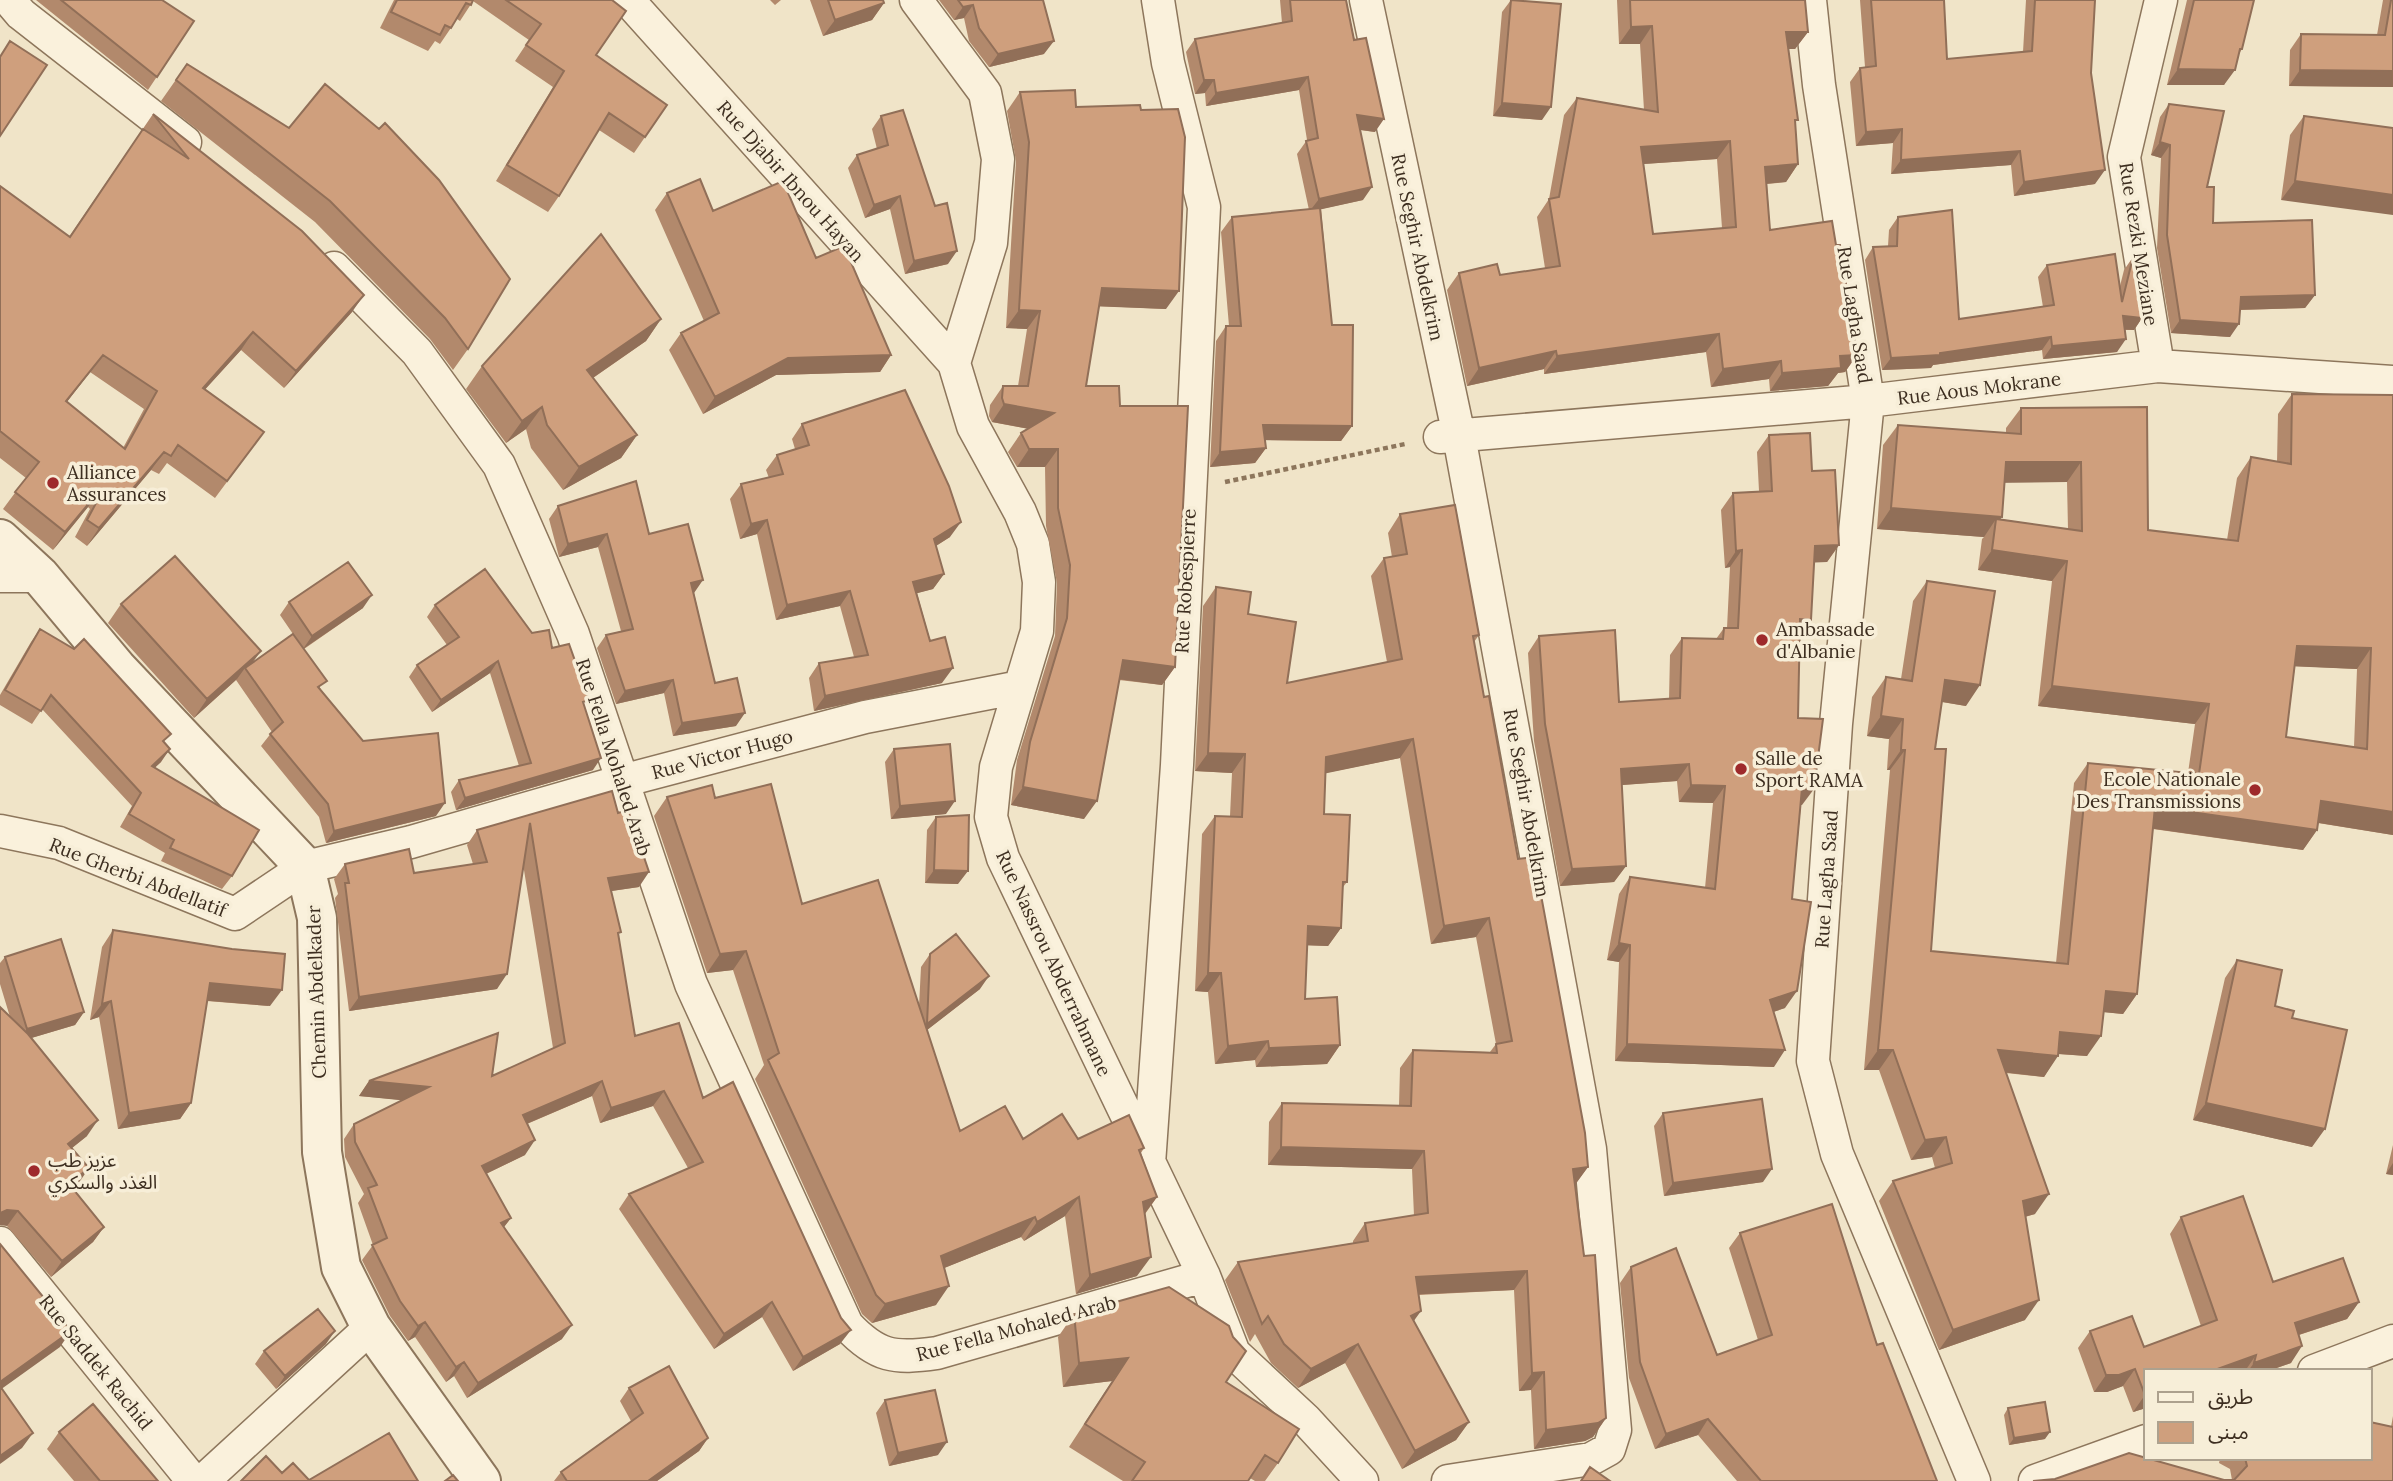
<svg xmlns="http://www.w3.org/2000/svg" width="2393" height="1481" viewBox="0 0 2393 1481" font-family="Lora,'Noto Sans Arabic',serif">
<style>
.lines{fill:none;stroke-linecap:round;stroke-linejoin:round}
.minor-casing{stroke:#8d765c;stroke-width:35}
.tertiary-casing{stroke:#8d765c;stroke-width:42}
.path{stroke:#8d765c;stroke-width:4.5;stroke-dasharray:5 3.5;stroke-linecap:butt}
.minor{stroke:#faf1dc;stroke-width:32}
.tertiary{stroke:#faf1dc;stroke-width:38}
.wall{fill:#b2896c;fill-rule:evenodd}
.shaded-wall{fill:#916f58}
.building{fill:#cf9f7d;stroke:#916f58;stroke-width:2;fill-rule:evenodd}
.poi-dot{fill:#9e2a2b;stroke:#f7eed8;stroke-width:2.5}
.labels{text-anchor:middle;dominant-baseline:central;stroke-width:7;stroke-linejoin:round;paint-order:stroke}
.street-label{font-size:19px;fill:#3d2e20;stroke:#f7eed8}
.poi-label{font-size:19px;fill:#3d2e20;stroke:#f7eed8;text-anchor:start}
</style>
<rect width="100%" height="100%" fill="#f0e4c8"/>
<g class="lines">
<defs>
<path id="minor" d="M 9,0 L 21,14 L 185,142
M 628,0 L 954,363
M 916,0 L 985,93 L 998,159 L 991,243 L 954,363 L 973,426 L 1020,512 L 1033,544 L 1039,582 L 1037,631 L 996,767 L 991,817 L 1003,858 L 1204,1276 L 1234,1353 L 1306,1420 L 1362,1481
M 1366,0 L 1459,436 L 1590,1149 L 1615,1430 L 1609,1449 L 1591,1459 L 1448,1481
M 1810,0 L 1819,85 L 1868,401 L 1836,724 L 1813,1061 L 1837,1154 L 1974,1481
M 334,268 L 417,352 L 499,465 L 573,634 L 691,984 L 847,1325 C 877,1357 894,1359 937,1353 L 1204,1276
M 2158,366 L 2124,157 L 2161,0
M 1440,437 L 1868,401 L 2158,366 L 2393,382
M 0,576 L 40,576
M 0,831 L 59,843 L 235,914 L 305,867 L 411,842 L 622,781 L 865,717 L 1020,687
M 1149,1164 L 1177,765 L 1204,207 L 1168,63 L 1158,0
M 0,1243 L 193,1481
M 2314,1371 L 2393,1341
M 203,1481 L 371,1327
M 2035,1481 L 2146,1441"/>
<path id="tertiary" d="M 0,539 L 40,576 L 117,668 L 305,867 L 317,918 L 322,1152 L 341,1267 L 371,1327 L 481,1481"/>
</defs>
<use href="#minor" class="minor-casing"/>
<use href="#tertiary" class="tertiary-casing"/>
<path class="path" d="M 1225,482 L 1405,444"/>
<use href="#minor" class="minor"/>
<use href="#tertiary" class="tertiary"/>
</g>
<path class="wall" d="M 36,0 L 162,0 L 194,21 L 148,90 Z
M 394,0 L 612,0 L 596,55 L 667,105 L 634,153 L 599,130 L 559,196 L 548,212 L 496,181 L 553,87 L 515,61 L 529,40 L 473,1 L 460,21 L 457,19 L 440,44 L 435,41 L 428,51 L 380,28 Z
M 770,0 L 781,0 L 775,5 Z
M 810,0 L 883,0 L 884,3 L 872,20 L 823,36 Z
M 939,0 L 1043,0 L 1044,54 L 989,67 L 969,41 L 964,18 L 954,20 Z
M 1280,0 L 1346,0 L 1375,132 L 1360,130 L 1363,200 L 1321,209 L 1332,325 L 1352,426 L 1341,441 L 1265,440 L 1266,448 L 1255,463 L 1210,467 L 1216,341 L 1226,326 L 1229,326 L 1221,232 L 1232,217 L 1309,210 L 1297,154 L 1307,140 L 1299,90 L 1206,106 L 1205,93 L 1195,94 L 1186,52 L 1195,39 L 1282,23 Z
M 1511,0 L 1542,120 L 1493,116 L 1502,12 Z
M 1617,0 L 1805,0 L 1808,32 L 1795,49 L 1788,49 L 1798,164 L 1786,182 L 1767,184 L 1770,230 L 1836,245 L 1857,355 L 1845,372 L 1838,373 L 1828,386 L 1770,391 L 1769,379 L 1711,387 L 1706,352 L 1544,374 L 1544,369 L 1467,386 L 1447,290 L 1459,273 L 1500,275 L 1545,268 L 1537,217 L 1549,199 L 1564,115 L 1577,98 L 1644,110 L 1640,44 L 1619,44 ZM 1717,159 L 1722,228 L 1653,234 L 1643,164 Z
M 1860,0 L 1944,0 L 1947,59 L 2023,52 L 2026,0 L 2095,0 L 2091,73 L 2095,184 L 2014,196 L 2011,165 L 1891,174 L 1893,143 L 1856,146 L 1850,82 L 1860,68 L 1865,67 Z
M 2187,0 L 2254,0 L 2242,49 L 2238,55 L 2224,85 L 2167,85 Z
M 2383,0 L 2393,0 L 2393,87 L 2289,86 L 2290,50 L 2301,34 L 2377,35 Z
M 187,64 L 289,128 L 325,84 L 468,349 L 453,370 L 430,339 L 315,222 L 161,101 Z
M 1020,92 L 1076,107 L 1166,309 L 1099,306 L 1086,386 L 1120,406 L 1175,667 L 1162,685 L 1119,680 L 1084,819 L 1011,805 L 1017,760 L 1055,636 L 1057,583 L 1046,526 L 1045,467 L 1017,467 L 1008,452 L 1021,433 L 1029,429 L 992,422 L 989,416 L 990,405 L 1003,386 L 1018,386 L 1027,329 L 1006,328 L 1016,161 L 1007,111 Z
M 2169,104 L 2207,187 L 2213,223 L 2315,295 L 2305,308 L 2240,310 L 2230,337 L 2171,333 L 2157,248 L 2161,158 L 2151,155 L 2160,117 Z
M 153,114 L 352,312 L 284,388 L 241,350 L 205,389 L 264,432 L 215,498 L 167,463 L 159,474 L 151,470 L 87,546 L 75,537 L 90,509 L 88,507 L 53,550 L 3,509 L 26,478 L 0,458 L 0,186 L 69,237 ZM 90,372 L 144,409 L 123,448 L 67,402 Z
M 881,116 L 935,206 L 948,264 L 905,274 L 890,209 L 865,218 L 848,168 L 857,155 L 877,149 L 872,129 Z
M 2304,116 L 2393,128 L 2281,200 L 2290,135 Z
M 667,193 L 713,211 L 816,258 L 891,355 L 880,372 L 776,375 L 703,414 L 669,350 L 681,333 L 704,321 L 655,210 Z
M 1898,217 L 1959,319 L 2043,307 L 2038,277 L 2047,265 L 2120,286 L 2124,270 L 2133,257 L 2142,318 L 2134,330 L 2125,330 L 2117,352 L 2043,359 L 2042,350 L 1933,365 L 1931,368 L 1882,370 L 1865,260 L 1873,247 L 1888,246 L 1889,230 Z
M 661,319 L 646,341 L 593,378 L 637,435 L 621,458 L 563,490 L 531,448 L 526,429 L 506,443 L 466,389 L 482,366 Z
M 2292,394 L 2393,395 L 2393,835 L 2318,823 L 2317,830 L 2303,850 L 2153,829 L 2137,994 L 2123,1014 L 2104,1012 L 2087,1056 L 2058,1054 L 2044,1077 L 2006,1073 L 2035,1214 L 2025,1217 L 2025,1320 L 1939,1350 L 1879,1201 L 1893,1181 L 1935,1168 L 1932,1157 L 1911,1160 L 1879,1070 L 1864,1070 L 1890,770 L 1887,770 L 1889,739 L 1867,736 L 1872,697 L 1886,677 L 1901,679 L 1913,601 L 1927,581 L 1966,706 L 1942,702 L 1935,749 L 1931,951 L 2056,963 L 2074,783 L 2088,763 L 2188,773 L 2195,724 L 2038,706 L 2052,581 L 1978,570 L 1982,539 L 1984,537 L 1877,529 L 1883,445 L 1898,425 L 2006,433 L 2006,428 L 2021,408 L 2147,407 L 2148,530 L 2227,540 L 2237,478 L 2251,457 L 2277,462 L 2278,414 ZM 2004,482 L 2067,482 L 2068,529 L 2000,519 L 2002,517 ZM 2295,666 L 2357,669 L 2354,747 L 2286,737 Z
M 802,424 L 950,537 L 936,546 L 944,574 L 933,589 L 917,593 L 942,683 L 814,711 L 809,678 L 819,663 L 854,657 L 840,606 L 776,620 L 757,534 L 740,539 L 730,499 L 741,484 L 769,478 L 766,470 L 777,455 L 795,449 L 792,439 Z
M 1769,435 L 1812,471 L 1839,545 L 1827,562 L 1814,562 L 1800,635 L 1798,718 L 1802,805 L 1801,805 L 1792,899 L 1785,1008 L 1773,1012 L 1774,1067 L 1615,1061 L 1619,962 L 1607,960 L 1619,894 L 1630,877 L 1705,888 L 1713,803 L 1679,802 L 1677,781 L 1621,785 L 1626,866 L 1614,882 L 1560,886 L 1534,741 L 1528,653 L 1539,636 L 1619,702 L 1669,699 L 1670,655 L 1682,638 L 1716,639 L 1724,628 L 1727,628 L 1730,567 L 1725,568 L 1721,510 L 1733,493 L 1759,491 L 1757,452 Z
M 558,506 L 649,534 L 694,593 L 715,683 L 736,726 L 673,736 L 664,693 L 616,704 L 597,648 L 606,635 L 621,631 L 598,547 L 559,557 L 549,519 Z
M 1400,514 L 1479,635 L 1474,642 L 1484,697 L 1518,859 L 1588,1167 L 1575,1184 L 1606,1418 L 1593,1437 L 1585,1441 L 1534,1449 L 1531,1390 L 1519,1391 L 1514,1290 L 1419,1295 L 1414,1321 L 1469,1422 L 1456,1440 L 1402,1469 L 1345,1363 L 1298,1388 L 1271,1363 L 1255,1334 L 1250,1342 L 1225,1280 L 1238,1262 L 1353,1243 L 1353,1241 L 1365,1223 L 1414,1216 L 1412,1169 L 1268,1165 L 1269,1122 L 1282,1103 L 1399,1106 L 1400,1068 L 1413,1050 L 1490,1052 L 1496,1044 L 1476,937 L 1431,944 L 1400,758 L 1325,773 L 1324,814 L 1347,882 L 1343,887 L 1341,928 L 1328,946 L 1307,945 L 1305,999 L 1340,1045 L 1327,1064 L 1256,1067 L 1255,1060 L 1215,1064 L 1208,992 L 1195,991 L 1202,834 L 1215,816 L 1230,816 L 1232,773 L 1195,771 L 1203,606 L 1216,587 L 1248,614 L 1287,683 L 1387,662 L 1371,576 L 1384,558 L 1392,557 L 1388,533 Z
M 289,602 L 363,608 L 304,649 L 321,690 L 363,741 L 436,816 L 326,843 L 319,817 L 261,746 L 272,732 L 236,680 L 237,679 L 194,718 L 108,623 L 121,604 L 252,663 L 293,634 L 280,615 Z
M 435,605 L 532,633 L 552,648 L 584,706 L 593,770 L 456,810 L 451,792 L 459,780 L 519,766 L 490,673 L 432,712 L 409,677 L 417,665 L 447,645 L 427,617 Z
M 40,629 L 165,742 L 161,762 L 155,767 L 232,876 L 222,889 L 161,861 L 165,853 L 120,827 L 132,806 L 42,709 L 32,724 L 0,705 L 0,695 L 31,642 Z
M 894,749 L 946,814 L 891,819 L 885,762 Z
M 667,797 L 715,798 L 802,904 L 919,1006 L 921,967 L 930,954 L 980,989 L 927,1030 L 960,1131 L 1023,1139 L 1078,1139 L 1144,1148 L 1141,1153 L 1157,1197 L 1145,1214 L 1137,1276 L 1076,1294 L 1065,1216 L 1024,1241 L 1021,1237 L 944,1268 L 936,1305 L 872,1323 L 862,1314 L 755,1079 L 764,1065 L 733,970 L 707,973 L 654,816 Z
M 618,813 L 639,887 L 611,891 L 635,1036 L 703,1098 L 840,1344 L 793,1371 L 762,1317 L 714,1349 L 619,1209 L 629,1194 L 688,1168 L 653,1106 L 600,1123 L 592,1096 L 527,1124 L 525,1155 L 486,1174 L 511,1218 L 504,1227 L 562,1339 L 467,1398 L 454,1376 L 446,1382 L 415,1337 L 408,1341 L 390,1316 L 362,1260 L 373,1245 L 358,1203 L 364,1194 L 345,1157 L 344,1139 L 354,1124 L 403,1100 L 359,1096 L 369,1081 L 492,1076 L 553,1048 L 523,864 L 497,989 L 349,1011 L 335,898 L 338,894 L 334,879 L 345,864 L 414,873 L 473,864 L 467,845 L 477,830 Z
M 936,817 L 958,884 L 925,883 L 927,830 Z
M 113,930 L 270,1006 L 207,1001 L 191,1103 L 180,1119 L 118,1129 L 99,1017 L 90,1020 L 102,947 Z
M 5,957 L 84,1012 L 75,1025 L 31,1038 L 87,1136 L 72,1148 L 78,1184 L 72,1188 L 104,1227 L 93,1242 L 51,1277 L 7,1226 L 10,1017 L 0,984 L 0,963 Z
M 2237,960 L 2275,1006 L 2292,1018 L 2312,1147 L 2193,1120 L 2225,978 Z
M 1663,1113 L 1763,1182 L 1664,1196 L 1654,1126 Z
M 2393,1145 L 2393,1175 L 2386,1174 Z
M 2181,1217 L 2273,1282 L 2359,1302 L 2347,1319 L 2299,1335 L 2291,1363 L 2268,1371 L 2146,1371 L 2146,1408 L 2133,1412 L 2123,1386 L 2107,1392 L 2094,1392 L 2078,1348 L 2090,1331 L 2144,1347 L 2201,1326 L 2170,1234 Z
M 1740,1233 L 1877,1345 L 1937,1481 L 1737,1481 L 1698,1435 L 1655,1449 L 1629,1378 L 1620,1283 L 1631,1267 L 1717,1355 L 1758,1340 L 1729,1248 Z
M 1098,1307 L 1226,1382 L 1278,1463 L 1265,1481 L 1255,1481 L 1250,1478 L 1248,1481 L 1123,1481 L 1069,1447 L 1112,1381 L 1063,1387 L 1058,1337 L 1074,1314 L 1095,1311 Z
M 326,1344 L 276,1389 L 255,1364 L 264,1351 Z
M 629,1388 L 708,1438 L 699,1451 L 657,1481 L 554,1481 L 561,1472 L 631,1421 L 620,1401 Z
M 885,1400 L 938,1455 L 889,1466 L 876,1413 Z
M 2008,1408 L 2045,1439 L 2009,1445 L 2004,1415 Z
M 2393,1416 L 2393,1481 L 2224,1480 L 2232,1480 L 2230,1469 L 2219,1463 L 2220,1458 L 2370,1458 L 2391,1427 Z
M 59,1432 L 158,1481 L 74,1481 L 47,1449 Z"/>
<path class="shaded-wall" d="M 884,3 L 872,20 L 823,36 L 835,20 Z
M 973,5 L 964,18 L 954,20 L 963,7 Z
M 1652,26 L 1640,44 L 1619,44 L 1631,27 Z
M 1786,32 L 1808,32 L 1795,49 L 1774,49 Z
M 1054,41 L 1044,54 L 989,67 L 998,54 Z
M 2178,69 L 2235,70 L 2224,85 L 2167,85 Z
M 2300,70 L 2393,71 L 2393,87 L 2289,86 Z
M 1308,77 L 1299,90 L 1206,106 L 1216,93 Z
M 1204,80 L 1214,80 L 1205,93 L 1195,94 Z
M 1502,103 L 1551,107 L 1542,120 L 1493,116 Z
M 1357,115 L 1384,119 L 1375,132 L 1348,128 Z
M 1902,129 L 1893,143 L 1856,146 L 1866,132 Z
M 1730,141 L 1717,159 L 1629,165 L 1641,147 Z
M 2160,142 L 2170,145 L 2161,158 L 2151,155 Z
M 2020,151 L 2011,165 L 1891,174 L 1901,160 Z
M 1798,164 L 1786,182 L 1753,185 L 1765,167 Z
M 2105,170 L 2095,184 L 2014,196 L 2024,182 Z
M 2295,181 L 2393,195 L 2393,215 L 2281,200 Z
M 1372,187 L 1363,200 L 1309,212 L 1319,199 Z
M 900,196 L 890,209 L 865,218 L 874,205 Z
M 957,251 L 948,264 L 905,274 L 914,261 Z
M 1102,288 L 1179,291 L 1166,309 L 1089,306 Z
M 364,295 L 352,312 L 284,388 L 296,371 Z
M 2315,295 L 2305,308 L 2232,310 L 2241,297 Z
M 1019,310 L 1040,311 L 1027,329 L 1006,328 Z
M 2123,316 L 2142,318 L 2134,330 L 2114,329 Z
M 661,319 L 646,341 L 571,393 L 587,370 Z
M 2180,320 L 2239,324 L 2230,337 L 2171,333 Z
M 253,332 L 241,350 L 191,405 L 203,388 Z
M 1719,334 L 1706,352 L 1544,374 L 1557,356 Z
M 2051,337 L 2042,350 L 1933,365 L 1931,368 L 1882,370 L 1891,358 L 1940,353 Z
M 2126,339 L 2117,352 L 2043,359 L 2052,346 Z
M 1556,351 L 1544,369 L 1467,386 L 1479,368 Z
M 103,355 L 90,372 L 54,418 L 66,401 Z
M 891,355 L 880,372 L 776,375 L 703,414 L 715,397 L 788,358 Z
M 1857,355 L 1845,372 L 1838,373 L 1828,386 L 1770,391 L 1782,373 L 1840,356 Z
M 1781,361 L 1769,379 L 1711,387 L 1723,369 Z
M 1004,404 L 1054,413 L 1041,431 L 992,422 Z
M 542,407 L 526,429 L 506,443 L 522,421 Z
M 1263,425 L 1352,426 L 1341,441 L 1253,440 Z
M 637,435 L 621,458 L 563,490 L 579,467 Z
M 1266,448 L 1255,463 L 1210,467 L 1220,452 Z
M 1029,449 L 1058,449 L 1045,467 L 1017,467 Z
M 164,452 L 151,470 L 87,546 L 99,528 Z
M 2006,462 L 2081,462 L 2067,482 L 1992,483 Z
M 100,490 L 88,507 L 53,550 L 65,532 Z
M 1891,508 L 2002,517 L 1995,526 L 1996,519 L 1984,537 L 1877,529 Z
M 767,520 L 757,534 L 740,539 L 751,524 Z
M 961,522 L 950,537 L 923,554 L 934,539 Z
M 607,534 L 598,547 L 559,557 L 568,544 Z
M 1839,545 L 1827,562 L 1803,563 L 1815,546 Z
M 1742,550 L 1730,567 L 1725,568 L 1736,551 Z
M 1992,550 L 2067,561 L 2052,581 L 1978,570 Z
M 944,574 L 933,589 L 903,597 L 913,582 Z
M 703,580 L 694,593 L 682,596 L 691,583 Z
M 850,591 L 840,606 L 776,620 L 787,605 Z
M 372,595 L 363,608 L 303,649 L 312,636 Z
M 1800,619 L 1811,620 L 1799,636 Z
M 2297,646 L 2371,648 L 2357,669 L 2283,666 Z
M 261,651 L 247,670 L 245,668 L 237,679 L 194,718 L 207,699 Z
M 1123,660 L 1175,667 L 1162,685 L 1110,678 Z
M 498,661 L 490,673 L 432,712 L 441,700 Z
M 953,668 L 942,683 L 814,711 L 825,696 Z
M 673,680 L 664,693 L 616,704 L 625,691 Z
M 1945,680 L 1980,685 L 1966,706 L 1931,700 Z
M 2052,686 L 2209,704 L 2195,724 L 2038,706 Z
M 745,713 L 736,726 L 673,736 L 682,723 Z
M 1881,716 L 1903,719 L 1889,739 L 1867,736 Z
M 1413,739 L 1400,758 L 1313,776 L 1326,757 Z
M 170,749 L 161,762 L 143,779 L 152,766 Z
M 1901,750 L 1905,750 L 1890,770 L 1887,770 Z
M 1208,753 L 1245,754 L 1232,773 L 1195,771 Z
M 601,758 L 593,770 L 456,810 L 465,798 Z
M 1689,764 L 1677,781 L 1609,786 L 1621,769 Z
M 1691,785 L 1725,786 L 1713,803 L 1679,802 Z
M 1023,787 L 1097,801 L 1084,819 L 1011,805 Z
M 1802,788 L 1814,789 L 1802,805 L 1791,805 Z
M 955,801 L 946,814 L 891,819 L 900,806 Z
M 2321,801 L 2393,812 L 2393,835 L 2307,821 Z
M 445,803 L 436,816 L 326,843 L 334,831 Z
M 2155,807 L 2317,830 L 2303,850 L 2141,827 Z
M 1626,866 L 1614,882 L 1560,886 L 1572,869 Z
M 934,870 L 968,871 L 958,884 L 925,883 Z
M 649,872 L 639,887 L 598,893 L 608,878 Z
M 1489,918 L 1476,937 L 1431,944 L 1444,926 Z
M 1308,926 L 1341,928 L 1328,946 L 1295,945 Z
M 1619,943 L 1630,945 L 1619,962 L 1607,960 Z
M 746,951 L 733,970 L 707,973 L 720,954 Z
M 1208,973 L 1221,973 L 1208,992 L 1195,991 Z
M 507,974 L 497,989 L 349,1011 L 359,997 Z
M 989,976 L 980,989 L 918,1037 L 927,1024 Z
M 210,983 L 282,990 L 270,1006 L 198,1000 Z
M 1797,991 L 1785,1008 L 1758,1017 L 1770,1000 Z
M 2106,991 L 2137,994 L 2123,1014 L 2092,1011 Z
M 111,1001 L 99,1017 L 90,1020 L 102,1004 Z
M 84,1012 L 75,1025 L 18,1042 L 27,1029 Z
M 2060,1032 L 2101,1036 L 2087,1056 L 2046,1053 Z
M 1268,1041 L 1255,1060 L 1215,1064 L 1228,1046 Z
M 1627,1044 L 1785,1050 L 1774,1067 L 1615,1061 Z
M 1340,1045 L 1327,1064 L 1256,1067 L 1269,1048 Z
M 1878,1050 L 1893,1050 L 1879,1070 L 1864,1070 Z
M 1998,1050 L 2058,1056 L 2044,1077 L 1984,1070 Z
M 369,1081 L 429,1087 L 419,1102 L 359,1096 Z
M 602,1081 L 592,1096 L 512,1130 L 523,1115 Z
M 664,1091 L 653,1106 L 600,1123 L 611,1108 Z
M 191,1103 L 180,1119 L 118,1129 L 129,1113 Z
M 2206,1103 L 2325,1129 L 2312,1147 L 2193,1120 Z
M 98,1120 L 87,1136 L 58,1159 L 68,1144 Z
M 1946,1137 L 1932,1157 L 1911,1160 L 1925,1140 Z
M 535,1140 L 525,1155 L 471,1181 L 482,1166 Z
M 1281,1147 L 1424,1151 L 1412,1169 L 1268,1165 Z
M 2393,1163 L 2393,1175 L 2386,1174 Z
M 1588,1167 L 1575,1185 L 1573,1169 Z
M 89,1168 L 78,1184 L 58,1199 L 69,1184 Z
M 1772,1169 L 1763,1182 L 1664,1196 L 1673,1183 Z
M 2049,1194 L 2035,1214 L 2009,1221 L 2023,1201 Z
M 1079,1197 L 1065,1216 L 1024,1241 L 1037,1222 Z
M 1157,1197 L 1143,1216 L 1143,1202 Z
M 7,1210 L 18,1211 L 7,1226 L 0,1225 L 0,1213 Z
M 1035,1217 L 1021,1237 L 927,1275 L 941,1256 Z
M 511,1218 L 500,1232 L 501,1223 Z
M 104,1227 L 93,1242 L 51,1277 L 62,1261 Z
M 1151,1257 L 1137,1276 L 1076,1294 L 1090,1275 Z
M 1527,1271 L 1514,1290 L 1403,1295 L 1416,1277 Z
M 949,1286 L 936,1305 L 872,1323 L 885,1304 Z
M 2039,1300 L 2025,1320 L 1939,1350 L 1953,1330 Z
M 772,1302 L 762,1317 L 714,1349 L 724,1334 Z
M 2359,1302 L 2347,1319 L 2283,1340 L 2295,1323 Z
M 1421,1311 L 1408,1329 L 1411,1316 Z
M 425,1322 L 415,1337 L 408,1341 L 418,1326 Z
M 572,1325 L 562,1339 L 467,1398 L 478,1383 Z
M 851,1330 L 840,1344 L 793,1371 L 803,1357 Z
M 71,1331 L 60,1347 L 0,1390 L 0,1382 Z
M 335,1331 L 326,1344 L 276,1389 L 285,1376 Z
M 1358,1344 L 1345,1363 L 1298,1388 L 1311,1369 Z
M 2302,1346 L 2291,1363 L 2268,1371 L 2248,1371 L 2254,1363 Z
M 2256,1355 L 2245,1371 L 2212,1371 Z
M 1128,1358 L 1112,1381 L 1063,1387 L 1079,1363 Z
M 464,1362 L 454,1376 L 446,1382 L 456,1367 Z
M 2135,1369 L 2123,1386 L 2107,1392 L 2094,1392 L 2106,1375 Z
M 1544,1372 L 1531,1390 L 1519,1391 L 1532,1373 Z
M 2145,1395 L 2146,1395 L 2146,1408 L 2133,1412 Z
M 1606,1418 L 1593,1437 L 1585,1441 L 1534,1449 L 1546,1430 Z
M 1708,1419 L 1698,1435 L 1655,1449 L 1666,1434 Z
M 1469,1422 L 1456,1440 L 1402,1469 L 1415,1451 Z
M 2050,1432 L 2045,1439 L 2009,1445 L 2014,1438 Z
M 33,1433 L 22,1448 L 0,1464 L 0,1456 Z
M 708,1438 L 699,1451 L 657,1481 L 648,1481 Z
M 947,1442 L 938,1455 L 889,1466 L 898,1453 Z"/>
<path class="building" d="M 61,0 L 162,0 L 194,21 L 157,77 Z
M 397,0 L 473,0 L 471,5 L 466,3 L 451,28 L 445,25 L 440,35 L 391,12 Z
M 506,0 L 612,0 L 626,11 L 596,55 L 667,105 L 645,137 L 609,113 L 559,196 L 507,165 L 564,71 L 526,45 L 541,24 Z
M 828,0 L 883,0 L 884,3 L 835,20 Z
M 958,0 L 1043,0 L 1054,41 L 998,54 L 979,28 L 973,5 L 963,7 Z
M 1290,0 L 1346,0 L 1354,40 L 1366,38 L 1384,119 L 1357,115 L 1372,187 L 1319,199 L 1306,141 L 1318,138 L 1308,77 L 1216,93 L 1214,80 L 1204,80 L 1195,39 L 1292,21 Z
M 1511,0 L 1561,4 L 1551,107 L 1502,103 Z
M 1630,0 L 1805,0 L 1808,32 L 1786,32 L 1798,120 L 1795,120 L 1798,164 L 1765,167 L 1770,230 L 1832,221 L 1836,245 L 1840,245 L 1857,355 L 1840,356 L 1841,368 L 1782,373 L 1781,361 L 1723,369 L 1719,334 L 1557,356 L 1556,351 L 1479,368 L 1459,273 L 1497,264 L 1500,275 L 1560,266 L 1549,199 L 1559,197 L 1577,98 L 1658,112 L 1652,26 L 1631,27 ZM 1730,141 L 1736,227 L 1653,234 L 1641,147 Z
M 1871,0 L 1944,0 L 1947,59 L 2032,51 L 2035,0 L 2095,0 L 2091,73 L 2105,170 L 2024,182 L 2020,151 L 1901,160 L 1902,129 L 1866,132 L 1860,68 L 1876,66 Z
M 2194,0 L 2254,0 L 2242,49 L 2240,49 L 2235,70 L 2178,69 Z
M 2391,0 L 2393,0 L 2393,71 L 2300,70 L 2301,34 L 2385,35 Z
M 10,41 L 47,65 L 0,136 L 0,57 Z
M 187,64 L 289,128 L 325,84 L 379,129 L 385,123 L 439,180 L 510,279 L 468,349 L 445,318 L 330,201 L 176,80 Z
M 1075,90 L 1076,107 L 1140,105 L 1141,110 L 1178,109 L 1185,137 L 1179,291 L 1102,288 L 1086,386 L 1119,386 L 1120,406 L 1188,406 L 1175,667 L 1123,660 L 1097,801 L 1023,787 L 1030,742 L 1067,618 L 1070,565 L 1058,508 L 1058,449 L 1029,449 L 1021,433 L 1054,413 L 1004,404 L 1002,398 L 1003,386 L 1028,386 L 1040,311 L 1019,310 L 1029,142 L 1020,92 Z
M 2169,104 L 2224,111 L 2207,187 L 2214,187 L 2213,223 L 2312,220 L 2315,295 L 2241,297 L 2239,324 L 2180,320 L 2167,235 L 2170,145 L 2160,142 Z
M 903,110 L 935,206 L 947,203 L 957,251 L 914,261 L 900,196 L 874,205 L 857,155 L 888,145 L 881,116 Z
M 153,114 L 302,231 L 364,295 L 296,371 L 253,332 L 203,388 L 264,432 L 227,481 L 178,445 L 171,456 L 164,452 L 99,528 L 87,520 L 102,492 L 100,490 L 65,532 L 15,492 L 39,462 L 0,431 L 0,186 L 70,237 L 143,129 L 189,159 ZM 103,355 L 157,391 L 125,449 L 66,401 Z
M 2304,116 L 2393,128 L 2393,195 L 2295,181 Z
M 700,179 L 713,211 L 783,181 L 816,258 L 844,246 L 891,355 L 788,358 L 715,397 L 681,333 L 719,313 L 667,193 Z
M 1320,208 L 1332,325 L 1353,325 L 1352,426 L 1263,425 L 1266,448 L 1220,452 L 1226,326 L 1241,326 L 1232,217 Z
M 1952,210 L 1959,319 L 2054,305 L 2047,265 L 2115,254 L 2122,302 L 2133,257 L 2142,318 L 2123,316 L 2126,339 L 2052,346 L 2051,337 L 1940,353 L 1940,355 L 1891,358 L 1873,247 L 1897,246 L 1898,217 Z
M 601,234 L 661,319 L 587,370 L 637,435 L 579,467 L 547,425 L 542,407 L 522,421 L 482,366 Z
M 905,390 L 949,486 L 961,522 L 934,539 L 944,574 L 913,582 L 930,641 L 945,637 L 953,668 L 825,696 L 819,663 L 868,655 L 850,591 L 787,605 L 767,520 L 751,524 L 741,484 L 783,474 L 777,455 L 809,445 L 802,424 Z
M 2292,394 L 2393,395 L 2393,812 L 2321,801 L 2317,830 L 2155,807 L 2137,994 L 2106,991 L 2101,1036 L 2060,1032 L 2058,1056 L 1998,1050 L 2049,1194 L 2023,1201 L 2039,1300 L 1953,1330 L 1893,1181 L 1952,1163 L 1946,1137 L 1925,1140 L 1893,1050 L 1878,1050 L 1905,750 L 1901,750 L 1903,719 L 1881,716 L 1886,677 L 1912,681 L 1927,581 L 1995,591 L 1980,685 L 1945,680 L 1935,749 L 1946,749 L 1931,951 L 2068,964 L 2088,763 L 2199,774 L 2209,704 L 2052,686 L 2067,561 L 1992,550 L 1996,519 L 2082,531 L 2081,462 L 2006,462 L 2002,517 L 1891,508 L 1898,425 L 2021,434 L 2021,408 L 2147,407 L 2148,530 L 2238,541 L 2251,457 L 2291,464 ZM 2297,646 L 2371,648 L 2367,749 L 2286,737 Z
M 1810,433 L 1812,471 L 1835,470 L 1839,545 L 1815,546 L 1811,620 L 1800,619 L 1798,718 L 1823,719 L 1814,789 L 1802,788 L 1792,899 L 1811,902 L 1797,991 L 1770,1000 L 1785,1050 L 1627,1044 L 1630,945 L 1619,943 L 1630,877 L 1715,889 L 1725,786 L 1691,785 L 1689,764 L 1621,769 L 1626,866 L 1572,869 L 1545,724 L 1539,636 L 1615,630 L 1619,702 L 1680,698 L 1682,638 L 1723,639 L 1724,628 L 1738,628 L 1742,550 L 1736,551 L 1733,493 L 1772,491 L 1769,435 Z
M 636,481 L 649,534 L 688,524 L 703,580 L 691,583 L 715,683 L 737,678 L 745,713 L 682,723 L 673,680 L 625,691 L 606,635 L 633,629 L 607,534 L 568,544 L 558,506 Z
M 1455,505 L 1479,635 L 1473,636 L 1484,697 L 1489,696 L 1518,859 L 1534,857 L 1585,1133 L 1588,1167 L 1573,1169 L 1584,1256 L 1595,1255 L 1606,1418 L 1598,1423 L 1546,1430 L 1544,1372 L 1532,1373 L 1527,1271 L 1416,1277 L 1421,1311 L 1411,1316 L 1469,1422 L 1415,1451 L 1358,1344 L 1311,1369 L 1284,1344 L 1268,1316 L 1262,1324 L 1238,1262 L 1368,1241 L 1365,1223 L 1428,1213 L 1424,1151 L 1281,1147 L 1282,1103 L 1411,1106 L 1413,1050 L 1497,1053 L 1496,1044 L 1512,1041 L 1489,918 L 1444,926 L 1413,739 L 1326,757 L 1324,814 L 1350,815 L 1347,882 L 1343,882 L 1341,928 L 1308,926 L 1305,999 L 1337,997 L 1340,1045 L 1269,1048 L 1268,1041 L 1228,1046 L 1221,973 L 1208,973 L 1215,816 L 1242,817 L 1245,754 L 1208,753 L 1216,587 L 1251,592 L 1248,614 L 1296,622 L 1287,683 L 1402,659 L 1384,558 L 1407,554 L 1400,514 Z
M 175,556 L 261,651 L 207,699 L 121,604 Z
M 348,562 L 372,595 L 312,636 L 289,602 Z
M 485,569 L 532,633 L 549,630 L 552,648 L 569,644 L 589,700 L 583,702 L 601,758 L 465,798 L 459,780 L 531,763 L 498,661 L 441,700 L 417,665 L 459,637 L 435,605 Z
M 40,629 L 74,649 L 84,639 L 171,734 L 163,741 L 170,749 L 152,766 L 259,830 L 232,876 L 170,848 L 174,840 L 129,814 L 141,793 L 51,695 L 41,711 L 5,690 Z
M 293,634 L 327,681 L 318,687 L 363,741 L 438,733 L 445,803 L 334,831 L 328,804 L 270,734 L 283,722 L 245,668 Z
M 950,744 L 955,801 L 900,806 L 894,749 Z
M 771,784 L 802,904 L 878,880 L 960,1131 L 1005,1106 L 1023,1139 L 1062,1114 L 1078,1139 L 1129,1115 L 1144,1148 L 1139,1150 L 1157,1197 L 1143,1202 L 1151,1257 L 1090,1275 L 1079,1197 L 1037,1222 L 1035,1217 L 941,1256 L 949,1286 L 885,1304 L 876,1295 L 768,1060 L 779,1053 L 746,951 L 720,954 L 667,797 L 712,785 L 715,798 Z
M 612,791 L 618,813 L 628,810 L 649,872 L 608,878 L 621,932 L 618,933 L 635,1036 L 679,1023 L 703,1098 L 733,1082 L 841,1318 L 851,1330 L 803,1357 L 772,1302 L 724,1334 L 629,1194 L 703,1162 L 664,1091 L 611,1108 L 602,1081 L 523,1115 L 535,1140 L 482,1166 L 511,1218 L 501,1223 L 572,1325 L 478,1383 L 464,1362 L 456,1367 L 425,1322 L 418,1326 L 400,1301 L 372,1245 L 387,1238 L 368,1188 L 377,1185 L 355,1142 L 354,1124 L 429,1087 L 369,1081 L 498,1033 L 492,1076 L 565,1043 L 530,823 L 507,974 L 359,997 L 345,883 L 349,883 L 345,864 L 409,849 L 414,873 L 487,862 L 477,830 Z
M 969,815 L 968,871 L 934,870 L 936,817 Z
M 113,930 L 232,949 L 285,954 L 282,990 L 210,983 L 191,1103 L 129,1113 L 111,1001 L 102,1004 Z
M 956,934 L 989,976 L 927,1024 L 930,954 Z
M 61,939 L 84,1012 L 27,1029 L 5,957 Z
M 2237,960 L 2282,970 L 2275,1006 L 2294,1011 L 2292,1018 L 2347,1030 L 2325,1129 L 2206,1103 Z
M 0,1007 L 28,1034 L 98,1120 L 68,1144 L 89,1168 L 69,1184 L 104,1227 L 62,1261 L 18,1211 L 7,1210 L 0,1213 Z
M 1762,1099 L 1772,1169 L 1673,1183 L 1663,1113 Z
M 2243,1196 L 2273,1282 L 2343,1258 L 2359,1302 L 2295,1323 L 2302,1346 L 2254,1363 L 2256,1355 L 2212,1371 L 2146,1371 L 2146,1395 L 2145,1395 L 2135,1369 L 2119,1375 L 2106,1375 L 2090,1331 L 2132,1316 L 2144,1347 L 2217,1320 L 2181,1217 Z
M 1832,1204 L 1877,1345 L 1883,1343 L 1937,1481 L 1761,1481 L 1708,1419 L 1666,1434 L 1640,1362 L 1631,1267 L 1676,1248 L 1717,1355 L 1772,1335 L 1740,1233 Z
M 0,1244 L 71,1331 L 0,1382 Z
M 1169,1287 L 1229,1326 L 1233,1337 L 1246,1351 L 1226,1382 L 1299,1429 L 1278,1463 L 1265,1455 L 1248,1481 L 1132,1481 L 1145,1462 L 1085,1424 L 1128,1358 L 1079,1363 L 1074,1314 L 1098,1311 L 1098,1307 Z
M 318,1309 L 335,1331 L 285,1376 L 264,1351 Z
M 669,1366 L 708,1438 L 648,1481 L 567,1481 L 561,1472 L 643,1413 L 629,1388 Z
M 0,1386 L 33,1433 L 0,1456 Z
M 935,1390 L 947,1442 L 898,1453 L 885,1400 Z
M 2045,1402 L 2050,1432 L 2014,1438 L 2008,1408 Z
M 93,1404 L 158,1481 L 100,1481 L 59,1432 Z
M 2370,1422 L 2393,1427 L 2393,1481 L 2033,1481 L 2055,1479 L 2129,1453 L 2224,1480 L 2234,1480 L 2247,1466 L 2245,1458 L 2370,1458 Z
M 389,1433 L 418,1481 L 241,1481 L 266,1456 L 282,1473 L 293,1463 L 309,1480 Z
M 1590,1467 L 1610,1481 L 1581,1481 Z
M 453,1475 L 458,1481 L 445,1481 Z"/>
<g class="poi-dot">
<circle cx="53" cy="483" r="7"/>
<circle cx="1762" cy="640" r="7"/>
<circle cx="1741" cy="769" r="7"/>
<circle cx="2255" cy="790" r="7"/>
<circle cx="34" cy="1171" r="7"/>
</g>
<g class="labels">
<g class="street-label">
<text transform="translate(791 181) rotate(48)">Rue Djabir Ibnou Hayan</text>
<text transform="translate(2139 244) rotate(81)">Rue Rezki Meziane</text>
<text transform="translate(1418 247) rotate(78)">Rue Seghir Abdelkrim</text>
<text transform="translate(1855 315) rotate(81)">Rue Lagha Saad</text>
<text transform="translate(1979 388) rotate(-7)">Rue Aous Mokrane</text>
<text transform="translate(1185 581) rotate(-87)">Rue Robespierre</text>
<text transform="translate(722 754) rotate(-15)">Rue Victor Hugo</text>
<text transform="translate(614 757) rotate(72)">Rue Fella Mohaled Arab</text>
<text transform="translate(1527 803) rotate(80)">Rue Seghir Abdelkrim</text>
<text transform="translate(138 877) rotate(21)">Rue Gherbi Abdellatif</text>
<text transform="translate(1826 879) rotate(-86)">Rue Lagha Saad</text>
<text transform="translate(1054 963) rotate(65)">Rue Nassrou Abderrahmane</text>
<text transform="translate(316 992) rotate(-92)">Chemin Abdelkader</text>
<text transform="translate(1016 1328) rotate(-15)">Rue Fella Mohaled Arab</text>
<text transform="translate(96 1362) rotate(51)">Rue Saddek Rachid</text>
</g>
<g class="poi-label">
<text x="67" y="472">Alliance<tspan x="67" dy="22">Assurances</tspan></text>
<text x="1776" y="629">Ambassade<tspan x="1776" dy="22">d'Albanie</tspan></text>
<text x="1755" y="758">Salle de<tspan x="1755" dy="22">Sport RAMA</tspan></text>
<text x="2241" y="779" text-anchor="end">Ecole Nationale<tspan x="2241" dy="22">Des Transmissions</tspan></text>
<text x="48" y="1160">عزيز طب<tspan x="48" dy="22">الغذد والسكري</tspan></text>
</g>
</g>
<rect x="2144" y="1369" width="228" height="91" fill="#f7eed8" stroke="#ada18e" stroke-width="2"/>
<rect x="2158" y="1392" width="35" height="10" fill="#faf1dc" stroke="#ada18e" stroke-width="2"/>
<text x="2208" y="1404" font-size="21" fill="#3d2e20">طريق</text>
<rect x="2158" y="1422" width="35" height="21" fill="#cf9f7d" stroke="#ada18e" stroke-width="2"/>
<text x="2208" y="1439" font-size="21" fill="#3d2e20">مبنى</text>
</svg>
